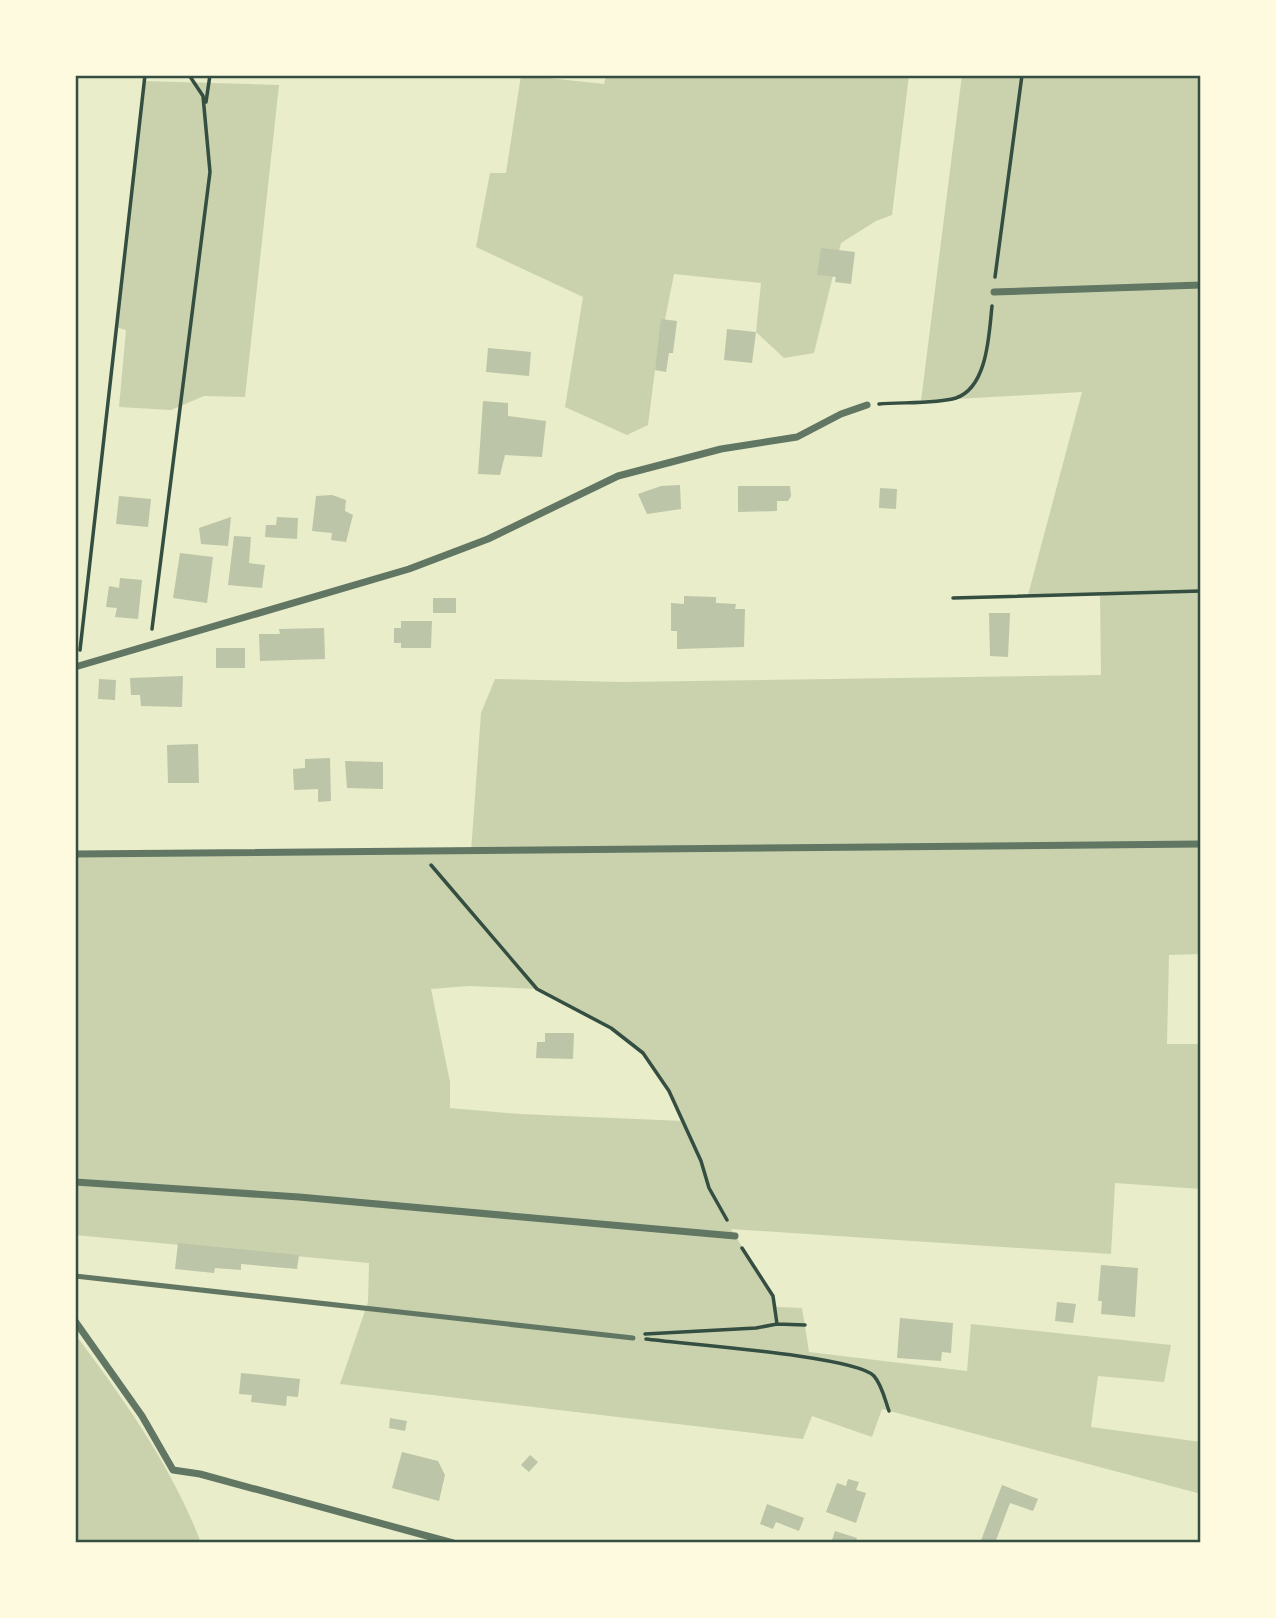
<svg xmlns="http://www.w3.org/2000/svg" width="1276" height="1618" viewBox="0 0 1276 1618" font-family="'IBM Plex Sans',sans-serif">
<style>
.green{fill:#cad2ad;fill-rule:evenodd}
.building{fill:#bcc5a7}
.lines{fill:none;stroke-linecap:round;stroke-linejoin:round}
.path{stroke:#344e41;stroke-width:3.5}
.service{stroke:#617663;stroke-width:5}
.minor{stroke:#617663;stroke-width:7}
.neatline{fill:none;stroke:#344e41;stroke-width:2.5}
</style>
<rect width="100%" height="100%" fill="#e9edc9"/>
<path class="green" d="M 521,75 L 604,84 L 606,75 L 909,75 L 892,215 L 876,221 L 841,243 L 814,353 L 784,358 L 756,332 L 761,283 L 674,274 L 655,370 L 648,425 L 627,435 L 565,407 L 583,297 L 476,247 L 490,173 L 506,173 Z
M 962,75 L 1201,75 L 1201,954 L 1169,955 L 1167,1044 L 1201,1044 L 1201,1189 L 1115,1183 L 1111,1254 L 731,1229 L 773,1296 L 777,1307 L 802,1308 L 809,1352 L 967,1371 L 971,1324 L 1171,1345 L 1164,1382 L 1098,1376 L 1091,1427 L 1201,1442 L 1201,1494 L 882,1409 L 872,1437 L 812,1416 L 803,1439 L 340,1384 L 368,1302 L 369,1263 L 75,1235 L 75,854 L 471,852 L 481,713 L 495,679 L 622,682 L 1101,675 L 1100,593 L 1028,595 L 1082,392 L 921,401 ZM 469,986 L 537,989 L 611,1028 L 643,1053 L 669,1091 L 683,1121 L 520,1114 L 450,1108 L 450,1082 L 431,989 Z
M 144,81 L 279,85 L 245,397 L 204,396 L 171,410 L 119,407 L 126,330 L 116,327 Z
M 75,1334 C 123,1398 173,1468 201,1543 L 75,1543 Z"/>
<path class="building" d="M 821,248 L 855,252 L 851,284 L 835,282 L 836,277 L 817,275 Z
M 661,319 L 677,321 L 673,353 L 669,353 L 666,372 L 655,370 Z
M 727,329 L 756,332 L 752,363 L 724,360 Z
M 488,348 L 531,352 L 529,376 L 486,372 Z
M 483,401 L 508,403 L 508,416 L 546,421 L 542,457 L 505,455 L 500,475 L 478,474 Z
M 680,485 L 681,509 L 647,514 L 638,494 L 661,486 Z
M 738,486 L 790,486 L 791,496 L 788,501 L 777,501 L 777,511 L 738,512 Z
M 880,488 L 897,489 L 896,509 L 879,508 Z
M 332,495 L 346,500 L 345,511 L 353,515 L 346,542 L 331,540 L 332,533 L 312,531 L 316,496 Z
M 119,496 L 151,499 L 148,527 L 116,524 Z
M 231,517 L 228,546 L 201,544 L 199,528 Z
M 277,517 L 298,518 L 297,539 L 265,537 L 266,525 L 276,525 Z
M 234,536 L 251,537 L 249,563 L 265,565 L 262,588 L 228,585 Z
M 180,553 L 213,557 L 207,603 L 173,598 Z
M 120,578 L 142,580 L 138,619 L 115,617 L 117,608 L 106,607 L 109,586 L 119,588 Z
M 684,596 L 716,597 L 716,603 L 736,604 L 735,609 L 745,609 L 744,647 L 677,649 L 677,631 L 671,631 L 671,603 L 684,604 Z
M 433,598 L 456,598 L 456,613 L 433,613 Z
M 989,613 L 1010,613 L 1008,657 L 990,656 Z
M 401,621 L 432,621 L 431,648 L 401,648 L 401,643 L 394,643 L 394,628 L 401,628 Z
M 324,628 L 325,659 L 260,661 L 259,634 L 280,634 L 279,629 Z
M 216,648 L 245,648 L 245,668 L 216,668 Z
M 183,676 L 182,707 L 141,706 L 140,695 L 131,695 L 130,678 Z
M 99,679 L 116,680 L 115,700 L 98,699 Z
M 198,744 L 199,783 L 168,783 L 167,745 Z
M 330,758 L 331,801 L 318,802 L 318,789 L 294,790 L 293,769 L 305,768 L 305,759 Z
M 345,761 L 383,762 L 383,789 L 347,788 Z
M 545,1033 L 574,1033 L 573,1059 L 536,1058 L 537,1042 L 545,1042 Z
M 178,1243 L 299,1255 L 297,1269 L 241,1264 L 241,1270 L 215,1268 L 214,1273 L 175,1269 Z
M 1101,1265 L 1138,1268 L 1135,1317 L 1101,1314 L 1102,1301 L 1098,1301 Z
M 1057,1302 L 1076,1304 L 1073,1323 L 1055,1321 Z
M 900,1318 L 953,1323 L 951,1353 L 942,1352 L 941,1361 L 897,1358 Z
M 241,1373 L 300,1379 L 298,1397 L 287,1396 L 286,1406 L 251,1402 L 252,1395 L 239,1394 Z
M 390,1418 L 407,1421 L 405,1431 L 389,1428 Z
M 402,1452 L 438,1461 L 445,1475 L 439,1501 L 392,1488 Z
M 530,1455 L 538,1462 L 529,1472 L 521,1465 Z
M 848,1479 L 859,1482 L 856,1490 L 866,1493 L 856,1523 L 826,1512 L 837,1483 L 846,1486 Z
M 1002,1485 L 1038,1499 L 1033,1511 L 1010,1503 L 995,1543 L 980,1543 Z
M 767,1504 L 804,1518 L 799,1531 L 776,1522 L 773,1529 L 760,1524 Z
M 835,1531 L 857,1538 L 855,1543 L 831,1543 Z"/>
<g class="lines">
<path class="path" d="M 206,102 L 210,75
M 995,277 L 1022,75
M 879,404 C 901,402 936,404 956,398 C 988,387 989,333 992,306
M 953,598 L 1201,591
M 152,629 L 210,172 L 203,96 L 189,75
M 80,650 L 145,75
M 431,865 L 537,989 L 611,1028 L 643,1053 L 669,1091 L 701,1161 L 709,1188 L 727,1220
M 742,1248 L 773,1296 L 777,1324
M 645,1334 L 756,1328 L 777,1324 L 805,1325
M 646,1339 C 683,1344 855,1356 874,1376 C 882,1385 885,1400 889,1411"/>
<path class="service" d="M 75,1276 L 633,1338"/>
<path class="minor" d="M 994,292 L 1201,285
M 75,667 L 409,569 L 488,539 L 618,476 L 721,449 L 797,437 L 841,414 L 867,405
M 75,854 L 1201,844
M 75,1182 L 299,1197 L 735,1236
M 75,1321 L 142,1416 L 173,1470 L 200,1474 L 453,1543"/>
</g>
<rect width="1276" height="1618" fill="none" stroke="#fefae0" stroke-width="154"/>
<rect x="77" y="77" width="1122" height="1464" class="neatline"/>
</svg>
